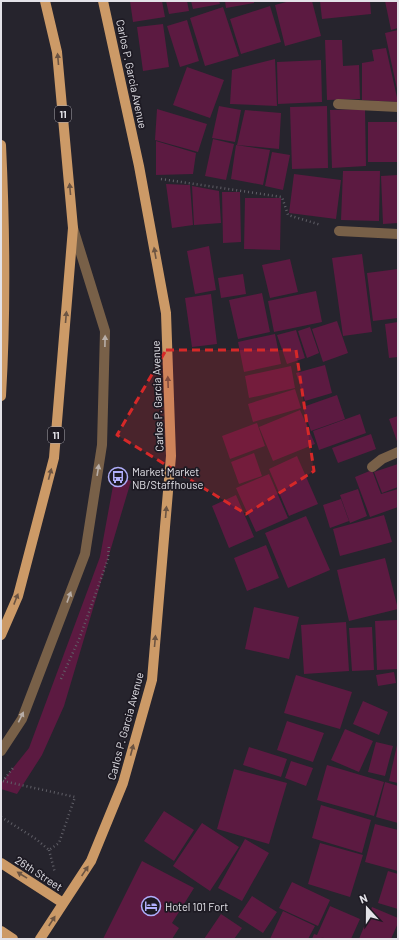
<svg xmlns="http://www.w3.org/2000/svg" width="399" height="940" viewBox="0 0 399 940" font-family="Barlow,sans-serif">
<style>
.building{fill:#5c1a41}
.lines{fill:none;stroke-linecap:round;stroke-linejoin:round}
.path{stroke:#605f67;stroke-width:2.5;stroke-dasharray:1 3;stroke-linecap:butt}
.minor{stroke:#786048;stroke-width:10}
.major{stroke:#cc9a67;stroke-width:10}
.oneway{fill:#6c5442}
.oneway2{fill:#b8aea8}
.marked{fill:#d62828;fill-opacity:0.2;stroke:#d62828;stroke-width:3;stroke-dasharray:8 5;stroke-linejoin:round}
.labels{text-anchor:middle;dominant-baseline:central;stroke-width:3.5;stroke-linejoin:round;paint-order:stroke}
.shield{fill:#1d1a23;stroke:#a8a6ad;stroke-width:1}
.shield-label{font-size:10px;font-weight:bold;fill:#e3e2e8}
.street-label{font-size:11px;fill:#e3e2e8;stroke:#1d1a23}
.poi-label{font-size:11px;fill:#e3e2e8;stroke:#1d1a23;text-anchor:start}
</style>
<rect width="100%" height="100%" fill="#26242d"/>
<path class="building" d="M 130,1 L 162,1 L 165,17 L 133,22 Z
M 166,1 L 187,1 L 189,11 L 169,14 Z
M 191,1 L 219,1 L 220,4 L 193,9 Z
M 225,1 L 254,1 L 254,3 L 226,8 Z
M 290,1 L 312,1 L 321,36 L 285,46 L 275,5 Z
M 320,1 L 370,1 L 371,14 L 322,19 Z
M 385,1 L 398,1 L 398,28 L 391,30 Z
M 270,6 L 281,42 L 241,54 L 230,19 Z
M 223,7 L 239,56 L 205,66 L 190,18 Z
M 187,20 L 199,61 L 180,67 L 167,26 Z
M 163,24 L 169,67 L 143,71 L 137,27 Z
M 398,30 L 398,88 L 397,89 L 385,33 Z
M 325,40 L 342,40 L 343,66 L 359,65 L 360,99 L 327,100 Z
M 386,48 L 398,102 L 362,100 L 362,63 L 374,61 L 372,50 Z
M 275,59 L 277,106 L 230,104 L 232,70 Z
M 321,60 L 322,102 L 278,104 L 277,62 Z
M 187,67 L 224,80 L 210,118 L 173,105 Z
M 219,106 L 241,110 L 235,142 L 212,138 Z
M 327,106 L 328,168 L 292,169 L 290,107 Z
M 157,109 L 207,124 L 198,152 L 155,140 Z
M 365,109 L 366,166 L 332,168 L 330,110 Z
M 245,110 L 281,113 L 279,149 L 237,145 Z
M 368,122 L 398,122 L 398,162 L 368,162 Z
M 213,139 L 234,144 L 226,180 L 205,176 Z
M 156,141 L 196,153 L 193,174 L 156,175 Z
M 236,145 L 270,150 L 263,185 L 231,179 Z
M 272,152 L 290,155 L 283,190 L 265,186 Z
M 343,171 L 380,171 L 379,221 L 341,220 Z
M 294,174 L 341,180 L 336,219 L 289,213 Z
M 398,175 L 398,223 L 383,224 L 381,176 Z
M 166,184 L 190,185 L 193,225 L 172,228 Z
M 192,186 L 219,191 L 221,223 L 194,225 Z
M 222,192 L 240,192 L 241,242 L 223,243 Z
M 245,198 L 281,198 L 280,250 L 244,249 Z
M 209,246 L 216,290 L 195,294 L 187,251 Z
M 362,254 L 372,332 L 343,336 L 332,258 Z
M 290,259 L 298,292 L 270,298 L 262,265 Z
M 398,269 L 398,318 L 373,321 L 367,273 Z
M 243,274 L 246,294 L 221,298 L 218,278 Z
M 316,291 L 322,322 L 274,332 L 268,301 Z
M 262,293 L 270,332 L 238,339 L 229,300 Z
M 211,294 L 217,344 L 192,347 L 185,298 Z
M 337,321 L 348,353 L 323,362 L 312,329 Z
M 398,322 L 398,357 L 389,358 L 385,324 Z
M 310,327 L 319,353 L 307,358 L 298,331 Z
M 296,330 L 305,358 L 287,364 L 277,335 Z
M 275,334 L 281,364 L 244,372 L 238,342 Z
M 325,365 L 332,393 L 305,401 L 296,373 Z
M 291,366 L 295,388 L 249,398 L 245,376 Z
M 295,389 L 301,408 L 253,422 L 248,404 Z
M 337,395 L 345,419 L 311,431 L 303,407 Z
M 300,410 L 315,444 L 273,461 L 259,427 Z
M 360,414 L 366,433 L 319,450 L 313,431 Z
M 398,416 L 398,444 L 389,419 Z
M 257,423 L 265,446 L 230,459 L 222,436 Z
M 371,434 L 376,449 L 338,463 L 332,448 Z
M 254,453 L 262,476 L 239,484 L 231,462 Z
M 297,456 L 318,504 L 289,516 L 269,469 Z
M 398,464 L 398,487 L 382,493 L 374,472 Z
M 372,470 L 381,494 L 398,489 L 398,507 L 370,517 L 355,477 Z
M 269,474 L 288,518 L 256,532 L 236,488 Z
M 115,475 L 131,481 L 64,706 L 42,755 L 17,794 L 1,789 L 1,783 L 29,748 L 100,557 Z
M 358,489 L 367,516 L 350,523 L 340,495 Z
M 236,495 L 254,537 L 229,548 L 212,506 Z
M 341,499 L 349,521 L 330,528 L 323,505 Z
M 384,515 L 392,542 L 340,556 L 333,529 Z
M 306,516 L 330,570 L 288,588 L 265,533 Z
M 266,545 L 279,578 L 247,591 L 234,558 Z
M 385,558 L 398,609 L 349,621 L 337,570 Z
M 254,607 L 299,617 L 289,659 L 245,649 Z
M 397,620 L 398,669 L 377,670 L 375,621 Z
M 346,622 L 349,671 L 304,674 L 301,625 Z
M 372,627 L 374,670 L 352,671 L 349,628 Z
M 394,672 L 396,683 L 378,686 L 376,675 Z
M 296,675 L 352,692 L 340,729 L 284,713 Z
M 363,701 L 388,712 L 379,735 L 353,724 Z
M 287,721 L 324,733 L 313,762 L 277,750 Z
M 345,729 L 373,741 L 359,772 L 331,760 Z
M 376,742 L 393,746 L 385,776 L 368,772 Z
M 397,745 L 398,745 L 398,783 L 389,781 Z
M 249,747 L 287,759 L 281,777 L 243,765 Z
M 291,761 L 313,768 L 306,786 L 285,778 Z
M 327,765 L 384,782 L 374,816 L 317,800 Z
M 234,769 L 287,783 L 269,844 L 217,829 Z
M 385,782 L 398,786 L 398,823 L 376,817 Z
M 321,805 L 371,820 L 362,853 L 312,838 Z
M 164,811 L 194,830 L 174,861 L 144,841 Z
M 202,823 L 239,847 L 210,891 L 173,866 Z
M 375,824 L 398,830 L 398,871 L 365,862 Z
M 245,839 L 269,853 L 242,901 L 218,888 Z
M 320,843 L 363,855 L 350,897 L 308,884 Z
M 142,861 L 194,888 L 172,923 L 179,928 L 172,939 L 103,939 Z
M 388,871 L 398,874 L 398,909 L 378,903 Z
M 292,882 L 330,900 L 318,926 L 279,908 Z
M 252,896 L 277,912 L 263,933 L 238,917 Z
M 330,906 L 360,919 L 351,939 L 326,939 L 321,937 L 325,939 L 312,939 L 314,934 L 317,935 Z
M 372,907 L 398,918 L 398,923 L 391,939 L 359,939 Z
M 283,911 L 315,926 L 308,939 L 270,939 Z
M 221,914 L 242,928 L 234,939 L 204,939 Z"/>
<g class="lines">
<path class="path" d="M 161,179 L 282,197 L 288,215 L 321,225
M 61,679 L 80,637 L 108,559 L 109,545
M 1,817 L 36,839 L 49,850 L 59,843 L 75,797 L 3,781 L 13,768
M 49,850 L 55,873"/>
<path class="minor" d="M 338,104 L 398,107
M 339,231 L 398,234
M 372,467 L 382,459 L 398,452
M 1,751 L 22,719 L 85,554 L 102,445 L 105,331 L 73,228"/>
<path class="major" d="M 1,145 C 5,229 6,312 1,396
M 1,635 L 18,596 L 54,458 L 73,228 L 57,52 L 45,1
M 1,863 L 63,903
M 1,931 L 13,939
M 40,939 L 91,861 L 123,783 L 152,680 L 171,456 L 166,313 L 139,166 L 103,1"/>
</g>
<defs><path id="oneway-solid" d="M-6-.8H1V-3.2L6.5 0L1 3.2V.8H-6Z"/></defs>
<g class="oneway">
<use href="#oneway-solid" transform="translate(58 59) rotate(-95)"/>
<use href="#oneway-solid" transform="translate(70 189) rotate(-95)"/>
<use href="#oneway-solid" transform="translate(155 253) rotate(-100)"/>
<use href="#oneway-solid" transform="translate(66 317) rotate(-85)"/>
<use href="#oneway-solid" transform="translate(168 382) rotate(-92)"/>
<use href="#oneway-solid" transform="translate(50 474) rotate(-75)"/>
<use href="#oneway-solid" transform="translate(166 512) rotate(-85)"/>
<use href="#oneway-solid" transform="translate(16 599) rotate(-69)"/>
<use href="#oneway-solid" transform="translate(155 641) rotate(-85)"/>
<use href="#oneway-solid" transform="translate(132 750) rotate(-75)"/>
<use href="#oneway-solid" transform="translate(85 871) rotate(-56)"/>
<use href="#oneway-solid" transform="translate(22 875) rotate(-148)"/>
<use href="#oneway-solid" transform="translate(52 921) rotate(-57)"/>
</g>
<g class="oneway2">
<use href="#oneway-solid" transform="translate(105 341) rotate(-89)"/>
<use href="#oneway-solid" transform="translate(98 470) rotate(-81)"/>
<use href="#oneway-solid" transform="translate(69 597) rotate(-70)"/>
<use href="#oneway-solid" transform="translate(21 717) rotate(-64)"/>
</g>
<path class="marked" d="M 166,350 L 296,350 L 314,471 L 246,514 L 117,435 Z"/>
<defs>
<symbol id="bus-ring" viewBox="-11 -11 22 22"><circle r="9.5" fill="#1d1a23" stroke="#afaefa" stroke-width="1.5"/><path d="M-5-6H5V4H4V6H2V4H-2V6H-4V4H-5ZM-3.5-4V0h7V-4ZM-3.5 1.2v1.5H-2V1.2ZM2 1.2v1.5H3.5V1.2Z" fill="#afaefa"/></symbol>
<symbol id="hotel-ring" viewBox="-11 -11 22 22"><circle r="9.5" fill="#1d1a23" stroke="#afaefa" stroke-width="1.5"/><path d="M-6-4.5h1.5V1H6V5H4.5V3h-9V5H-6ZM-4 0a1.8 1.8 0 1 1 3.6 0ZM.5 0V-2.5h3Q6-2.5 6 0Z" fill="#afaefa"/></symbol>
</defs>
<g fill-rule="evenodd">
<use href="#bus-ring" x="107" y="466" width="22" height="22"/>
<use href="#hotel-ring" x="140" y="895" width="22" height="22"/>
</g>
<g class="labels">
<g class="shield">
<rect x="55" y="106" width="16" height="16" rx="3"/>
<rect x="48" y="427" width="16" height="16" rx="3"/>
</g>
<g class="shield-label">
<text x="63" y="114">11</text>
<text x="56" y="435">11</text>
</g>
<g class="street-label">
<text transform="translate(132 74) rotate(78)">Carlos P. Garcia Avenue</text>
<text transform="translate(157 396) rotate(-92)">Carlos P. Garcia Avenue</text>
<text transform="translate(125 726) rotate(-75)">Carlos P. Garcia Avenue</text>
<text transform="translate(39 873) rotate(33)">26th Street</text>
</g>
<g class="poi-label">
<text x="132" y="471">Market Market<tspan x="132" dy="13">NB/Staffhouse</tspan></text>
<text x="165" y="906">Hotel 101 Fort</text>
</g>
</g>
<rect width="399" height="940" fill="none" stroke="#e3e2e8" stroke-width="4"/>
<g transform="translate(367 908) rotate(339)" stroke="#1d1a23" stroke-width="3" paint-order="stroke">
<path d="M0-3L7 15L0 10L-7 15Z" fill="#e3e2e8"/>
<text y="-6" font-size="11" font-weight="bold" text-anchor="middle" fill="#e3e2e8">N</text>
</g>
</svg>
